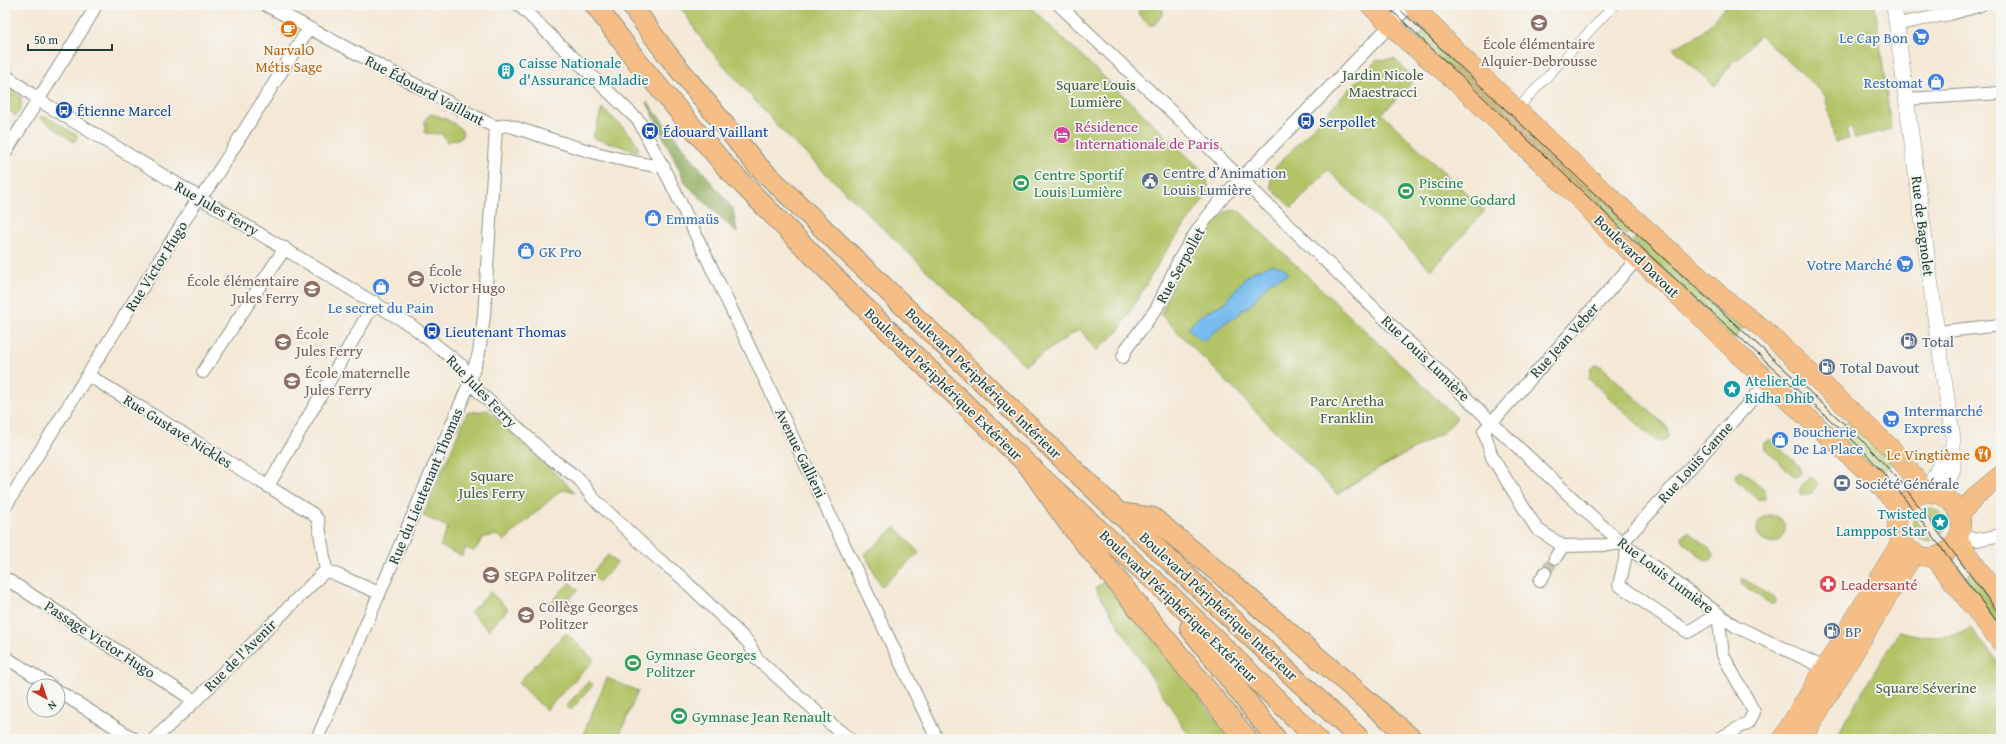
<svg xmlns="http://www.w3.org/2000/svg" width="2006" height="744" viewBox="0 0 2006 744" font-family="'Gentium Book Plus',serif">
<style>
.green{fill:#b3c467;stroke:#69804e}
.forest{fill:#8eaa5c;stroke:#567448}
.water{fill:#77bcee;stroke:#4b7c91}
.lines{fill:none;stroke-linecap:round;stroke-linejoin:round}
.minor-tunnel{stroke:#cac6b6;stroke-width:12;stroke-dasharray:12 6;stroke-linecap:butt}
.pedestrian-casing{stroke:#8a9285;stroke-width:10}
.minor-casing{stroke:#8a9285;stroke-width:14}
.tertiary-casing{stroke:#8a9285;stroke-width:16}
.primary-casing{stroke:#8a9285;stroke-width:20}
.trunk-casing{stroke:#8a9285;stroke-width:22}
.motorway-casing{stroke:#8a9285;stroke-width:24}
.pedestrian{stroke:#fff;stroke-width:9}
.minor{stroke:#fff;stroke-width:12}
.tertiary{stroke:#fff;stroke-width:15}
.primary{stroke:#f6be87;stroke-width:19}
.trunk{stroke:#f6be87;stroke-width:20}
.motorway{stroke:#f6be87;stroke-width:22}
.tram{stroke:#1f3d34;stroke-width:1}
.labels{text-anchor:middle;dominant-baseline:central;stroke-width:3.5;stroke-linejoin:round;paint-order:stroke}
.shop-label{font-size:15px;fill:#366cbe;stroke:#f6f6f2;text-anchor:start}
.education-label{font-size:15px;fill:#785e54;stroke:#f6f6f2;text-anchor:start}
.food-label{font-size:15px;fill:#c56008;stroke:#f6f6f2}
.culture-label{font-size:15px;fill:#0d838f;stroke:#f6f6f2;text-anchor:start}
.park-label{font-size:15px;fill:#445f41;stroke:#f6f6f2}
.street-label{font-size:15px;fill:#1f3d34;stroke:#f6f6f2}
.transit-label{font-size:15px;fill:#164399;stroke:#f6f6f2;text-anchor:start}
.hotel-label{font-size:15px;fill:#b23c85;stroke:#f6f6f2;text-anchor:start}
.service-label{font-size:15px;fill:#4e5e75;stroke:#f6f6f2;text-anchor:start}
.leisure-label{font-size:15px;fill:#27864d;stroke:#f6f6f2;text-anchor:start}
.health-label{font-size:15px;fill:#be3a42;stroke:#f6f6f2;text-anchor:start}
</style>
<rect width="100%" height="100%" fill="#f6f6f2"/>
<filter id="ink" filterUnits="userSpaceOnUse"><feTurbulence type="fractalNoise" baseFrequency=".025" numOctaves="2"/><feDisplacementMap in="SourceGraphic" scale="8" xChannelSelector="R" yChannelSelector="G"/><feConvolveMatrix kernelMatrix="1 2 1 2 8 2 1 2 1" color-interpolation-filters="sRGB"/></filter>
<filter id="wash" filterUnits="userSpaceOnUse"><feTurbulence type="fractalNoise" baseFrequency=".012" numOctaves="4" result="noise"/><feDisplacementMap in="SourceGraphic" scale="16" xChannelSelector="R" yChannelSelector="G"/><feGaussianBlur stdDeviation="0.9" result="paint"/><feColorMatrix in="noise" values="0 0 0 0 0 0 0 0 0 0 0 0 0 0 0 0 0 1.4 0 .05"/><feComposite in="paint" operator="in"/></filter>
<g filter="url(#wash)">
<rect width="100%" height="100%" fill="#f5e8d6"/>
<path class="green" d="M 679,5 L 1028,5 L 1206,174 L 1209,192 L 1164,254 L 1118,332 L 1096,351 L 1080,329 L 1025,365 L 782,131 L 705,44 Z
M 1144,5 L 1157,5 L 1163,10 L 1163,14 L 1154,25 L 1149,25 L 1139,15 L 1138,11 Z
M 1727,5 L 1875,5 L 1891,129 L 1855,138 L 1852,128 L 1846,130 L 1849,139 L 1835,142 L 1825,95 L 1760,35 L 1737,60 L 1735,59 L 1716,85 L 1713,85 L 1673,48 L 1701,34 Z
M 1425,30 L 1634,228 L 1626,236 L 1418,38 Z
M 1394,59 L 1415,79 L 1382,114 L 1485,211 L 1431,270 L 1328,170 L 1292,208 L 1271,188 L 1271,172 L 1377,60 Z
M 5,85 L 21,98 L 21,107 L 16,116 L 5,107 Z
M 602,108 L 632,136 L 638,147 L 637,151 L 593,138 Z
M 431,114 C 440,116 460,124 463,133 L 461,138 L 447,142 L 442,134 L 425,133 L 425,119 Z
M 39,117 L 47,117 L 78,136 L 74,142 Z
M 1237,209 L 1457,418 L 1444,432 L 1352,484 L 1338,495 L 1161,315 L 1171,288 L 1192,247 L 1225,212 Z
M 1639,233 L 1747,324 L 1732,341 L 1632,241 Z
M 1596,365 L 1601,366 L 1668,428 L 1668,437 L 1663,441 L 1656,441 L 1589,379 L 1591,368 Z
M 488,410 L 575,492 L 568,490 L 560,491 L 504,541 L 498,535 L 484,537 L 474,551 L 466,548 L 462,556 L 440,546 L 448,527 L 423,516 L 467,413 Z
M 1851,417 L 1895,462 L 1879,475 L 1835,435 Z
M 1770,439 L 1799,466 L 1801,473 L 1796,477 L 1793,475 L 1765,449 L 1764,444 Z
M 1741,470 L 1764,489 L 1766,497 L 1764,499 L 1758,499 L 1736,480 L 1735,474 Z
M 1810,477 L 1816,479 L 1818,484 L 1811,494 L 1800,494 L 1800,489 Z
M 1927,509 C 1941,508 1949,521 1943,533 L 1927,511 Z
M1757 529a14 14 0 1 1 28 0a14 14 0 1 1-28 0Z
M 1914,518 L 1931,540 L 1930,542 C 1917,541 1909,530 1914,518 Z
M 896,527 L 919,553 L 881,587 L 865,554 Z
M 1688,532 L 1712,550 L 1714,556 L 1711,560 L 1705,560 L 1683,542 L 1682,536 Z
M 608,555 L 617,563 L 599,582 L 591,574 Z
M 1971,572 L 2001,612 L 2001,631 L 1962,579 Z
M 1742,579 L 1744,579 L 1776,599 L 1776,603 L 1771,604 L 1741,584 Z
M 570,582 L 578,590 L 558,611 L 550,603 Z
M 1104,582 L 1159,645 L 1231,739 L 1191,739 L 1095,588 Z
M 490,592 L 508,609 L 489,630 L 470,612 Z
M 1971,627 L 2001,667 L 2001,739 L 1834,739 L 1899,631 C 1921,637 1952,642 1971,627 Z
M 566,633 L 594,660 L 546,710 L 518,683 Z
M 607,678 L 638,691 L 618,739 L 581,739 Z
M 589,681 L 593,685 L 571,710 L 566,706 Z"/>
<path class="forest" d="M 647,102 L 733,209 L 737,233 L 686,184 Z"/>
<path class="water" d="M 1270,265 C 1278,265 1285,266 1288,274 L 1270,282 L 1255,299 L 1255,301 L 1248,307 L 1241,311 L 1237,317 L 1227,321 L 1206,339 L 1201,341 L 1188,328 L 1201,315 L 1229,300 L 1228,298 L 1247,276 L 1254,271 Z"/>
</g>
<g filter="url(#ink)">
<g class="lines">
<path class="minor-tunnel" d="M 1545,573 L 1555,558"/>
<defs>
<path id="pedestrian" d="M 1517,109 L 1614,5"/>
<path id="minor" d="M 266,5 L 489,124 L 496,127 L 507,125 C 558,141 611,161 664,167
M 519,5 L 639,121 L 671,183 L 937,739
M 1059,5 L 1195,134 L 1491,422 L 1600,524 L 1622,543 L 1735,626 L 1825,668
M 1898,24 L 1950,14 L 1981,5
M 5,75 L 45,104 L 412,326 L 462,366 L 479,392 L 549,457 L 579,479 L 593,498 L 657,558 L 680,576 L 748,642 L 757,659 L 827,721 L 850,739
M 1907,99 L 2001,93
M 5,153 L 88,20 L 96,5
M 1937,332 L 2001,325
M 1123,357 L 1126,349 L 1157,308 L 1179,260 L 1199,228 L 1224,196 L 1410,5
M 203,372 L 285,248
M 88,375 L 313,514 L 318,520 L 326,570 L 379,593
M 268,486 L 375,302
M 5,507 L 194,205 L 208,188 L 309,28
M 1959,534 L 1976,540 L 2001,535
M 1622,543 L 1607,545 L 1563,546 L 1537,529 L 1492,457 L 1484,431 L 1637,259
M 1622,543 L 1768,382
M 1628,547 L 1619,585 L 1688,632 L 1718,614 L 1723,655 L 1754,712 L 1749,722 L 1719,739
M 1555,558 L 1563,546
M 5,578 L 195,701
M 1540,581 L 1545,573
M 5,657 L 51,686
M 58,691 L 134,739
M 154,739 L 195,701 L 326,570
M 317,739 L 467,389 L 479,353 L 484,316 L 496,127"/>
<path id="tertiary" d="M 1894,5 L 1937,332 L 1953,438 L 1953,469 L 1943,497
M 1927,493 L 1941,463 L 1953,447"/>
<path id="primary" d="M 1370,5 L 1408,42 L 1453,79 L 1585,204 L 1612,235 L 1698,314 L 1738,354 L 1851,457 L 1872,476 L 1901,510
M 1412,5 L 1470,65 L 1590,179 L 1723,298 L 1762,328 L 1891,448 L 1927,493
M1897 525a32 32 0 1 1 64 0a32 32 0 1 1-64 0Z
M 1959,515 L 1978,494 L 2001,475
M 1957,539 L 2001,602
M 1934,557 L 2001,642
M 1782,739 L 1901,542
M 1802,739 L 1899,577 L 1915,553"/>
<path id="trunk" d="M 595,5 L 640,65 L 727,168 L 861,304 L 1032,469 L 1173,598 L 1317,739
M 631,5 L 667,54 L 756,164 L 1119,513 L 1360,739
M 1119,513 L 1153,518 L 1243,593 L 1412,739
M 1190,628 L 1276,739"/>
<path id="motorway" d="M 1032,469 L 1069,522 L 1246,739"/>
</defs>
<use href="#pedestrian" class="pedestrian-casing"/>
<use href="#minor" class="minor-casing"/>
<use href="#tertiary" class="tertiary-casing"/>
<use href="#primary" class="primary-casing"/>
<use href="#trunk" class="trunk-casing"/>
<use href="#motorway" class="motorway-casing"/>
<use href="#pedestrian" class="pedestrian"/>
<use href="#minor" class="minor"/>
<use href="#tertiary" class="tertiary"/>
<use href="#primary" class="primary"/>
<use href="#trunk" class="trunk"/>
<use href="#motorway" class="motorway"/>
<path class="tram" d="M 1386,5 L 1644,250 L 1861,448 L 1895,486 L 2001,627
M 1395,5 L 1649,245 L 1862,440 L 1900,481 L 2001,616"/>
</g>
</g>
<defs>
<symbol id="school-disc" viewBox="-11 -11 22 22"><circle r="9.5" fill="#8d6e63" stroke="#f6f6f2"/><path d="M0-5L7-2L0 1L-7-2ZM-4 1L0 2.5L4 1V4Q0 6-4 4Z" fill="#fff"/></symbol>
<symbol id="cafe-disc" viewBox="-11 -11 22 22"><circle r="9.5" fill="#e8710a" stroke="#f6f6f2"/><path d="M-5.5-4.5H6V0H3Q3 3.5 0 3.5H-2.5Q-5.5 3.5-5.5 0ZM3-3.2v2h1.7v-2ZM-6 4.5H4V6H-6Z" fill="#fff"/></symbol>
<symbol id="supermarket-disc" viewBox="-11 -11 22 22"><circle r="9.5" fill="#3f7fe0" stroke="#f6f6f2"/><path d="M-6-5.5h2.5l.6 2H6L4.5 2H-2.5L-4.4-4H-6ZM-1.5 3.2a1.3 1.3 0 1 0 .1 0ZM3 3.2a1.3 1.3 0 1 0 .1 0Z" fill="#fff"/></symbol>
<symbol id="building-disc" viewBox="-11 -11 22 22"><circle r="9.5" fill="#0f9aa8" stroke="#f6f6f2"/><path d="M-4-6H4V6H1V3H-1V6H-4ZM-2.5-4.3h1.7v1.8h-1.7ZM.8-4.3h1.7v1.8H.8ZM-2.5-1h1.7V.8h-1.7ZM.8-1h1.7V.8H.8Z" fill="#fff"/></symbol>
<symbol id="shop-disc" viewBox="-11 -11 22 22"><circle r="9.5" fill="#3f7fe0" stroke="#f6f6f2"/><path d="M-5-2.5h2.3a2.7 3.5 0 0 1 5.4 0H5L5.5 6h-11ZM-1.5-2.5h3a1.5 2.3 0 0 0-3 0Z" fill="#fff"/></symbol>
<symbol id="bus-disc" viewBox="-11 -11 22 22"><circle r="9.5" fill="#1a4fb4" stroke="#f6f6f2"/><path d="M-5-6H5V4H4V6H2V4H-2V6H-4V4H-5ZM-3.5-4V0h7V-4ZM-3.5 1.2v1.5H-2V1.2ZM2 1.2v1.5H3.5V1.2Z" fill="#fff"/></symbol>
<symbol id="hotel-disc" viewBox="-11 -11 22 22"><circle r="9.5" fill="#d1479c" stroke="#f6f6f2"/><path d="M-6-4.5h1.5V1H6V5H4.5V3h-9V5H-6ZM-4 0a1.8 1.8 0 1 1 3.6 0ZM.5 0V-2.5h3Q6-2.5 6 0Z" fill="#fff"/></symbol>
<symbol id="civic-disc" viewBox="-11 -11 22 22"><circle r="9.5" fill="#5c6f8a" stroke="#f6f6f2"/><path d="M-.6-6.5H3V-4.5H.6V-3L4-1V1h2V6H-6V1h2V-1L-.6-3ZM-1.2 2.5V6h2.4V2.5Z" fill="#fff"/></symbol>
<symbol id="stadium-disc" viewBox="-11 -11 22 22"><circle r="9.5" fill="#2e9e5b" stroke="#f6f6f2"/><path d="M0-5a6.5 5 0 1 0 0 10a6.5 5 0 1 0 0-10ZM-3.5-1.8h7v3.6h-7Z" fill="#fff"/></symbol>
<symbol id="fuel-disc" viewBox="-11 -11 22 22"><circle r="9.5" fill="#5c6f8a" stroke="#f6f6f2"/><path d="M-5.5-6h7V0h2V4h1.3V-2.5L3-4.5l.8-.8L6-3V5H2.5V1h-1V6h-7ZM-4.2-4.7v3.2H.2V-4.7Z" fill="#fff"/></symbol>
<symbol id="sight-disc" viewBox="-11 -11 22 22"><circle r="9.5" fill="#0f9aa8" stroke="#f6f6f2"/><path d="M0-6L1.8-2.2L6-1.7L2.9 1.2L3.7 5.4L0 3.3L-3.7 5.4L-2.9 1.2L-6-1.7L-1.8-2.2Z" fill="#fff"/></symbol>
<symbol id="restaurant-disc" viewBox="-11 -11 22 22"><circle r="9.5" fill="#e8710a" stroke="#f6f6f2"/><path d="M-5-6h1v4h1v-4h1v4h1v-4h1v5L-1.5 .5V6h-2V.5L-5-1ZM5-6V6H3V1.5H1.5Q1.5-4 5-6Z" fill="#fff"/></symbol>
<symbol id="bank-disc" viewBox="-11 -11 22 22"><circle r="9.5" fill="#5c6f8a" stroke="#f6f6f2"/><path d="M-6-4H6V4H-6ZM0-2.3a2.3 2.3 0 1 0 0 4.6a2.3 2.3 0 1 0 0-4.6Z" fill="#fff"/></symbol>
<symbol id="pharmacy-disc" viewBox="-11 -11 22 22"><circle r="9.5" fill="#e0444e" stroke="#f6f6f2"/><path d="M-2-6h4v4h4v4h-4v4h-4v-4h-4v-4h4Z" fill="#fff"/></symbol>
</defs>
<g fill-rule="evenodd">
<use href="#school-disc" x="1529" y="13" width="20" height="20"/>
<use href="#cafe-disc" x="279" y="19" width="20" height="20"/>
<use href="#supermarket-disc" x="1911" y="27" width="20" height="20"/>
<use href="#building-disc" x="496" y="61" width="20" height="20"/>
<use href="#shop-disc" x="1926" y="72" width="20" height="20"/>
<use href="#bus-disc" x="54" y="100" width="20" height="20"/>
<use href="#bus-disc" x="1296" y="111" width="20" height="20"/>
<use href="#bus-disc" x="640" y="121" width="20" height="20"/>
<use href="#hotel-disc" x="1052" y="125" width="20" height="20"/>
<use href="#civic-disc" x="1140" y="171" width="20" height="20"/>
<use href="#stadium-disc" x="1011" y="173" width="20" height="20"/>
<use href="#stadium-disc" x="1396" y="181" width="20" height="20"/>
<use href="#shop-disc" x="643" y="208" width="20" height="20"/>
<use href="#shop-disc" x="516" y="241" width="20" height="20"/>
<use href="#supermarket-disc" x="1895" y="254" width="20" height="20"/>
<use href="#school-disc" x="406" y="269" width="20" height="20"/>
<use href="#shop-disc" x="371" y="277" width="20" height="20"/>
<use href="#school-disc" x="302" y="279" width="20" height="20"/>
<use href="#bus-disc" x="422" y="321" width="20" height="20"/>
<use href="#fuel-disc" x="1899" y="331" width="20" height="20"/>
<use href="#school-disc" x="273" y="332" width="20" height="20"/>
<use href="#fuel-disc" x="1817" y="357" width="20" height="20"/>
<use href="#school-disc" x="282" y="371" width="20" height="20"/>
<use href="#sight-disc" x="1722" y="379" width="20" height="20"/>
<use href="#supermarket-disc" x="1881" y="409" width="20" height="20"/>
<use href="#shop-disc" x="1770" y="430" width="20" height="20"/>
<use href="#restaurant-disc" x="1973" y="444" width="20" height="20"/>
<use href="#bank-disc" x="1832" y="473" width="20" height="20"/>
<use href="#sight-disc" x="1930" y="512" width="20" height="20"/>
<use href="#school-disc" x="481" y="565" width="20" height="20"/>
<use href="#pharmacy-disc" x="1818" y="574" width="20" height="20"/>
<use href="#school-disc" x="516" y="605" width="20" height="20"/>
<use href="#fuel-disc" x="1822" y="621" width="20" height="20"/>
<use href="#stadium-disc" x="623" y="653" width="20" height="20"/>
<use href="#stadium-disc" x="669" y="706" width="20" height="20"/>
</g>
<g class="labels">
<g class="shop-label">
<text x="1908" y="37" text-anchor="end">Le Cap Bon</text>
<text x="1923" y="82" text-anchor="end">Restomat</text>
<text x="666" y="218">Emmaüs</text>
<text x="539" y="251">GK Pro</text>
<text x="1892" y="264" text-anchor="end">Votre Marché</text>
<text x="381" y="307" text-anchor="middle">Le secret du Pain</text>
<text x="1904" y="410">Intermarché<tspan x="1904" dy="17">Express</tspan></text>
<text x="1793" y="431">Boucherie<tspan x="1793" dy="17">De La Place</tspan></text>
</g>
<g class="education-label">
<text x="1539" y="43" text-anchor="middle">École élémentaire<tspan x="1539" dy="17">Alquier-Debrousse</tspan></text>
<text x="429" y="270">École<tspan x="429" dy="17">Victor Hugo</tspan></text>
<text x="299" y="280" text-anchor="end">École élémentaire<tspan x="299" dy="17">Jules Ferry</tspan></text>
<text x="296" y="333">École<tspan x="296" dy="17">Jules Ferry</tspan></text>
<text x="305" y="372">École maternelle<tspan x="305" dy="17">Jules Ferry</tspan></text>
<text x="504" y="575">SEGPA Politzer</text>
<text x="539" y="606">Collège Georges<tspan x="539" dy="17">Politzer</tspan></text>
</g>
<g class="food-label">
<text x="289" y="49">NarvalO<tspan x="289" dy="17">Métis Sage</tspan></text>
<text x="1970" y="454" text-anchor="end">Le Vingtième</text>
</g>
<g class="culture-label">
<text x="519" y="62">Caisse Nationale<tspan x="519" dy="17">d'Assurance Maladie</tspan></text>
<text x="1745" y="380">Atelier de<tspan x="1745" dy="17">Ridha Dhib</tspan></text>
<text x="1927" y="513" text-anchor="end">Twisted<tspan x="1927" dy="17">Lamppost Star</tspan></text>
</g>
<g class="park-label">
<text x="1383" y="74">Jardin Nicole<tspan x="1383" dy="17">Maestracci</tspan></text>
<text x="1096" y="84">Square Louis<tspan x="1096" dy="17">Lumière</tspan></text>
<text x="1347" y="400">Parc Aretha<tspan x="1347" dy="17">Franklin</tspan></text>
<text x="492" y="475">Square<tspan x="492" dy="17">Jules Ferry</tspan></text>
<text x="1926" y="687">Square Séverine</text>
</g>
<g class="street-label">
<text transform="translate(425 90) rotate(28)">Rue Édouard Vaillant</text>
<text transform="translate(217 208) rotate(30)">Rue Jules Ferry</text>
<text transform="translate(1923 226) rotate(83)">Rue de Bagnolet</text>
<text transform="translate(1637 256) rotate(44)">Boulevard Davout</text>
<text transform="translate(1180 265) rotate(-61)">Rue Serpollet</text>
<text transform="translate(156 266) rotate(-58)">Rue Victor Hugo</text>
<text transform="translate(1564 340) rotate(-48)">Rue Jean Veber</text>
<text transform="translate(1426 358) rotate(44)">Rue Louis Lumière</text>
<text transform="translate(984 383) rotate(44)">Boulevard Périphérique Intérieur</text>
<text transform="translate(944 384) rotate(44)">Boulevard Périphérique Extérieur</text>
<text transform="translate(482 391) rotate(46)">Rue Jules Ferry</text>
<text transform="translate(178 431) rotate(32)">Rue Gustave Nickles</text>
<text transform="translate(801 453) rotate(64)">Avenue Gallieni</text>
<text transform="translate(1695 462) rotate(-48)">Rue Louis Ganne</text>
<text transform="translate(425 486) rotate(-67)">Rue du Lieutenant Thomas</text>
<text transform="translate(1666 575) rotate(37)">Rue Louis Lumière</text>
<text transform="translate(1179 606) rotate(44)">Boulevard Périphérique Extérieur</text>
<text transform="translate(1219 606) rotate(43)">Boulevard Périphérique Intérieur</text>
<text transform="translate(100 639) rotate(33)">Passage Victor Hugo</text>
<text transform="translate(240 655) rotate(-45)">Rue de l'Avenir</text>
</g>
<g class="transit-label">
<text x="77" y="110">Étienne Marcel</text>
<text x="1319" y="121">Serpollet</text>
<text x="663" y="131">Édouard Vaillant</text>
<text x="445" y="331">Lieutenant Thomas</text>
</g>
<g class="hotel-label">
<text x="1075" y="126">Résidence<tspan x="1075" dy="17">Internationale de Paris</tspan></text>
</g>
<g class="service-label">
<text x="1163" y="172">Centre d’Animation<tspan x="1163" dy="17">Louis Lumière</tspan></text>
<text x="1922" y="341">Total</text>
<text x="1840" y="367">Total Davout</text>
<text x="1855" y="483">Société Générale</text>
<text x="1845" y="631">BP</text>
</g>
<g class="leisure-label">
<text x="1034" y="174">Centre Sportif<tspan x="1034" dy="17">Louis Lumière</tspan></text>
<text x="1419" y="182">Piscine<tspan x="1419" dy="17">Yvonne Godard</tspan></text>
<text x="646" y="654">Gymnase Georges<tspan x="646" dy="17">Politzer</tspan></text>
<text x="692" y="716">Gymnase Jean Renault</text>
</g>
<g class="health-label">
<text x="1841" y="584">Leadersanté</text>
</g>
</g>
<rect width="2006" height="744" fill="none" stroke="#f6f6f2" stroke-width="20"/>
<g transform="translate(46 698) rotate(140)"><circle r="19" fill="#f6f6f2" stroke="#a0aca6"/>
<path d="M0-3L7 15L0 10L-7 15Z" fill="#c8321e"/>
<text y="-6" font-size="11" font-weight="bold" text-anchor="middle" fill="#1f3d34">N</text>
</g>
<path d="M28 44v6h84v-6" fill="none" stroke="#1f3d34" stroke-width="2"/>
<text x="34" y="44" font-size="12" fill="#1f3d34" stroke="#f6f6f2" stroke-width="3" paint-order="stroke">50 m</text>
</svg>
